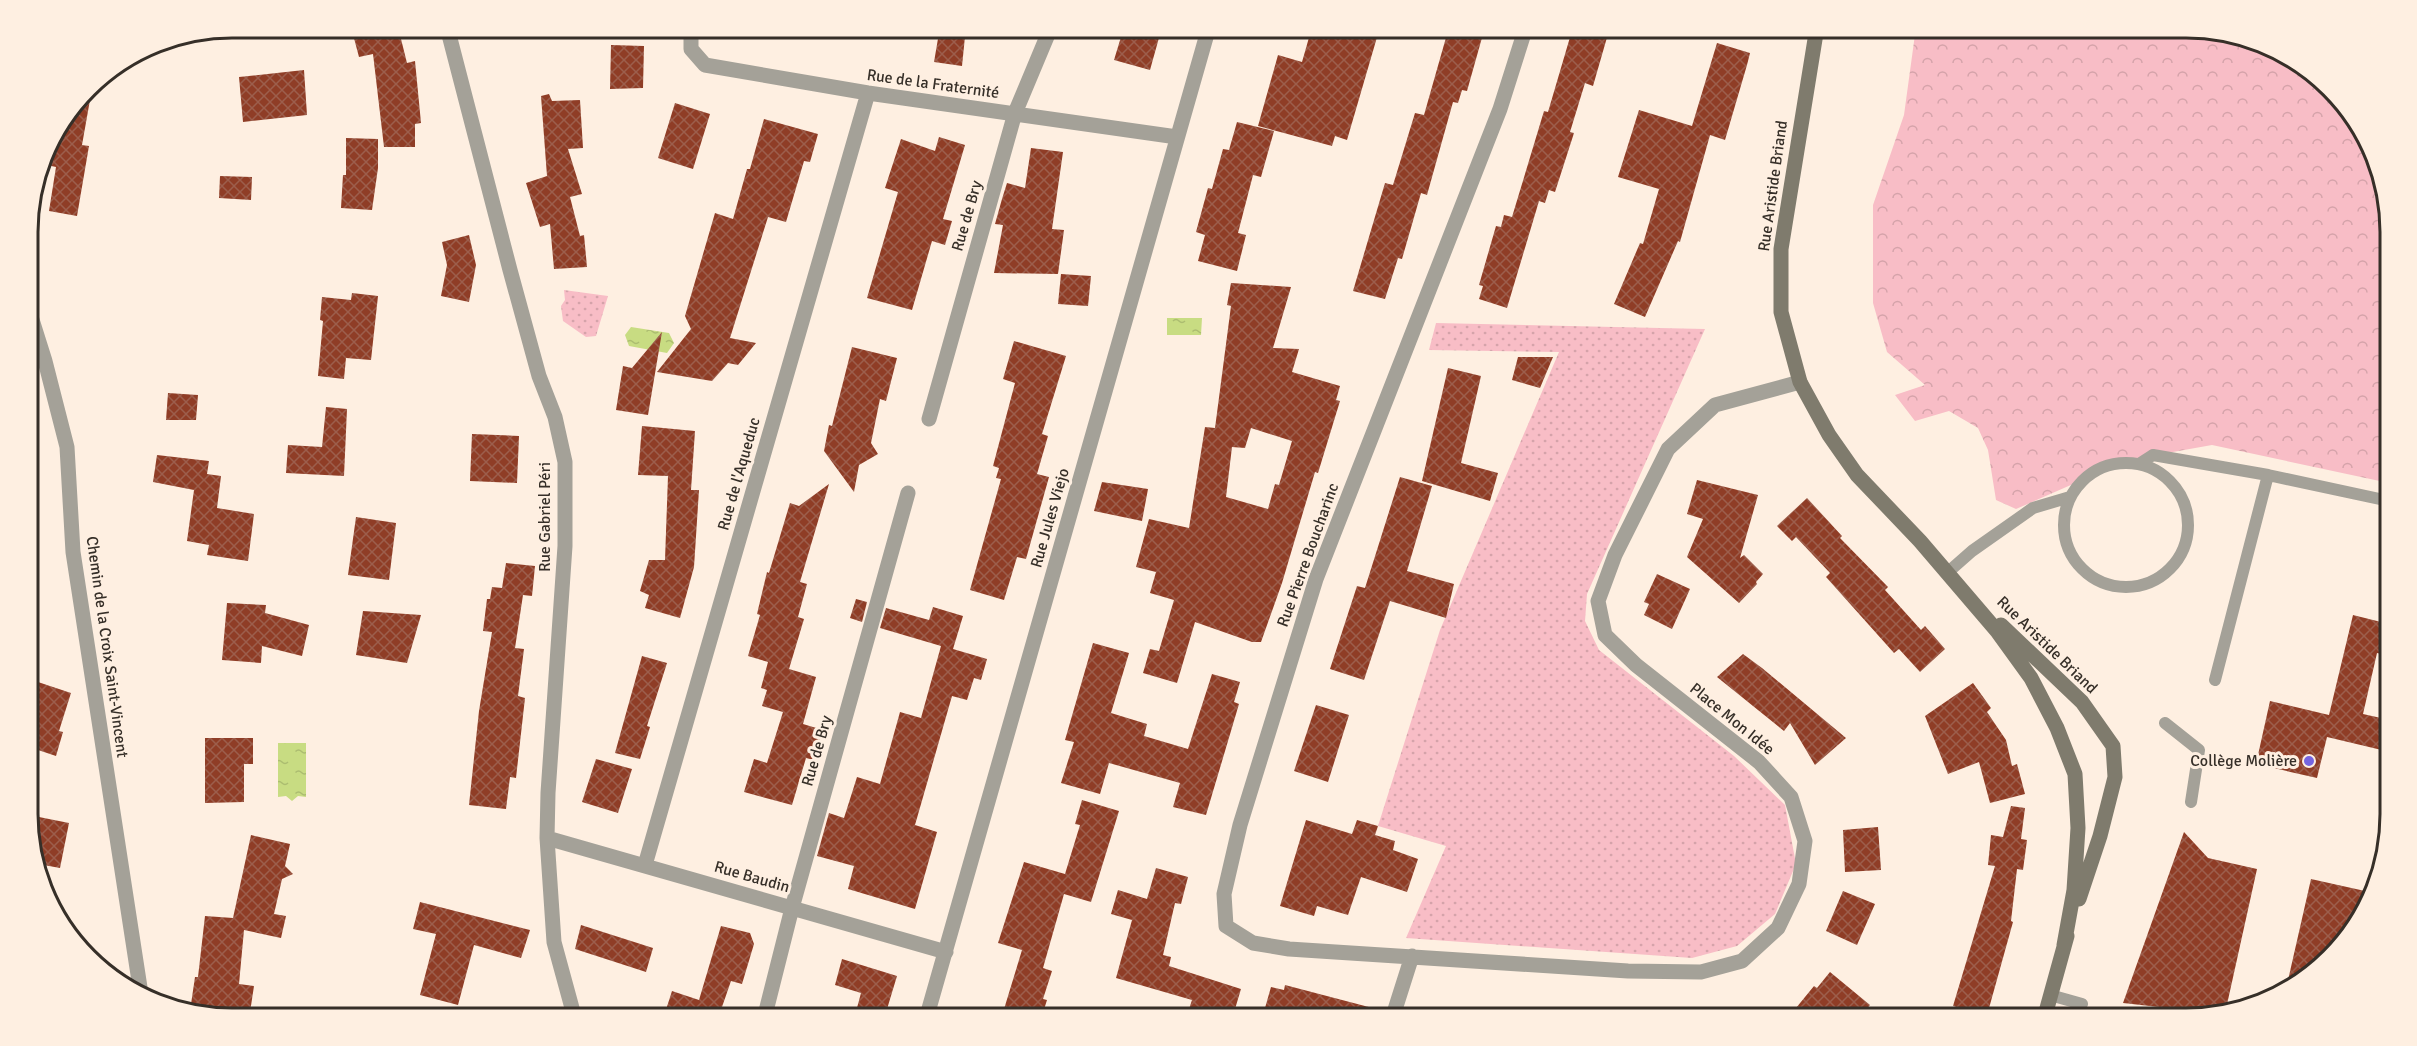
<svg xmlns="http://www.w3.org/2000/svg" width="2417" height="1046" viewBox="0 0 2417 1046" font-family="Signika,sans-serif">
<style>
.green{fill:url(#green-dots)}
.forest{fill:url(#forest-crowns)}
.water{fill:url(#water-ripples)}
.building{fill:url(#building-cross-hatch);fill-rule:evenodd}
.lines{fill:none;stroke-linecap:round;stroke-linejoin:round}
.lane{stroke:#a4a198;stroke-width:12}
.street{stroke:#a4a198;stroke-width:15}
.secondary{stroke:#7f7b6d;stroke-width:15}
.poi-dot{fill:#7565e0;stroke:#feefe1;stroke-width:2}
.labels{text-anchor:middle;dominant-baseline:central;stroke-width:6;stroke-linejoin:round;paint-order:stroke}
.street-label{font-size:16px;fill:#362f28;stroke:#feefe1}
.poi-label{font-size:16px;fill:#362f28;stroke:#feefe1;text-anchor:end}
.rim{fill:none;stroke:#362f28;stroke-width:3}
</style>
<defs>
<pattern id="green-dots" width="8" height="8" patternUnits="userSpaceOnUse" patternTransform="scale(1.5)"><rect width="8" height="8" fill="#f8bdc6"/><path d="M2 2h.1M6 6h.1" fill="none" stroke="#d5a3aa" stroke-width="1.8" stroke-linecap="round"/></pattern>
<pattern id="forest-crowns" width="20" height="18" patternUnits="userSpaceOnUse" patternTransform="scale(1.5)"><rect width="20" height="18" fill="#f8bdc6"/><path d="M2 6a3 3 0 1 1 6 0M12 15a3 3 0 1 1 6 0" fill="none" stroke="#d5a3aa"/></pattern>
<pattern id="water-ripples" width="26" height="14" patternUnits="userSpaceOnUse" patternTransform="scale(1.5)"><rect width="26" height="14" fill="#c8dc82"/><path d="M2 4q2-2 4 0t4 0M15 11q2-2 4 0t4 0" fill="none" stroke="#acbd70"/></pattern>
<pattern id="building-cross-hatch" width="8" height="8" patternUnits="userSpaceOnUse" patternTransform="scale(1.5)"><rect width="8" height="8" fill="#8f3d26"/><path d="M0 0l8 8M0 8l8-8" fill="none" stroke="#9c5e4c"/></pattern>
</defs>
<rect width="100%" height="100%" fill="#feefe1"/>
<path class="green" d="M 564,290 L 608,296 L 596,336 L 586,337 L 563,321 L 561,306 L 565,300 Z
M 1436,323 L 1705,329 L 1587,594 L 1585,621 L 1599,650 L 1734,756 L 1785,805 L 1796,864 L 1775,914 L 1737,946 L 1692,958 L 1406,938 L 1446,846 L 1378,826 L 1440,630 L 1559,352 L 1429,350 Z"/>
<path class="forest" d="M 1916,27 L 2185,27 L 2263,42 L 2347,107 L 2388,205 L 2389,483 L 2212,445 L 2128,460 L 2016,509 L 1996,500 L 1988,450 L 1978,428 L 1949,411 L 1915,421 L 1895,395 L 1925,385 L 1887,352 L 1873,303 L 1873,205 L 1904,115 Z"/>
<path class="water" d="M 1167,318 L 1202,318 L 1201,335 L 1167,335 Z
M 631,327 L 669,333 L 674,343 L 667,353 L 629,346 L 625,335 Z
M 278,743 L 306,743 L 306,797 L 298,796 L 292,801 L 286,796 L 278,797 Z"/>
<path class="building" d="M 351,27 L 398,27 L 407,63 L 415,61 L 421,123 L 415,124 L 415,147 L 384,147 L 373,54 L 359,57 Z
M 940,27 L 966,27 L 962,66 L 934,62 Z
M 1124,27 L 1162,27 L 1150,70 L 1114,60 Z
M 1312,27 L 1380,27 L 1347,140 L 1335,136 L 1332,146 L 1258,126 L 1278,55 L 1302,62 Z
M 1449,27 L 1485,27 L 1467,91 L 1462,90 L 1458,103 L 1453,102 L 1427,195 L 1421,193 L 1402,259 L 1398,258 L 1385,299 L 1353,291 L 1385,183 L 1393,185 L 1415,113 L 1424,115 Z
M 1573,27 L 1610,27 L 1593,86 L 1585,83 L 1570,132 L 1574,133 L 1555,192 L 1549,190 L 1545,203 L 1539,201 L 1507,308 L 1479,299 L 1483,286 L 1479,285 L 1496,226 L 1501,227 L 1504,215 L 1512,217 L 1544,111 L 1548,112 Z
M 1717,43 L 1750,53 L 1747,65 L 1725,140 L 1710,135 L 1680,242 L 1678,241 L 1645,317 L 1614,304 L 1640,243 L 1643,244 L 1659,189 L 1618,177 L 1639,110 L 1692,126 Z
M 611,45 L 644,46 L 643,88 L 610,89 Z
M 304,70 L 307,115 L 243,122 L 239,77 Z
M 93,83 L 82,145 L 89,146 L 77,216 L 49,211 L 56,167 L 42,164 L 48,141 Z
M 549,94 L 552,101 L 580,100 L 583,148 L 568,149 L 582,194 L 570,197 L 580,236 L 584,235 L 587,267 L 554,269 L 550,224 L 540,227 L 526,183 L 547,176 L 541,96 Z
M 675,103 L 710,114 L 693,169 L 658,158 Z
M 764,119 L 818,134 L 810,162 L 804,161 L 786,222 L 768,217 L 730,338 L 756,343 L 738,365 L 728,363 L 712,381 L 657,372 L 691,329 L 685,316 L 715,213 L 733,219 L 747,169 L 750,169 Z
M 1237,122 L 1274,131 L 1261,177 L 1253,175 L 1238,233 L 1246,235 L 1237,271 L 1198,261 L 1205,235 L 1196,232 L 1208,188 L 1212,189 L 1223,149 L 1229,150 Z
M 939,137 L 965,145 L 943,219 L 952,221 L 945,245 L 932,241 L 912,310 L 867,298 L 898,192 L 885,188 L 901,139 L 935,151 Z
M 346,138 L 378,139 L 378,168 L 372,210 L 341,208 L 343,175 L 346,175 Z
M 1031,148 L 1063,152 L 1052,229 L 1064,230 L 1058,274 L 994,273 L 1003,225 L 995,224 L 1002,199 L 1007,183 L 1025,188 Z
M 220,176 L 252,177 L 251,200 L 219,198 Z
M 469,235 L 476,265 L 469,302 L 441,296 L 447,265 L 442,242 Z
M 1061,274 L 1091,276 L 1088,306 L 1058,304 Z
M 1231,283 L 1291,287 L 1273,348 L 1299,349 L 1292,372 L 1340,386 L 1336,400 L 1340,401 L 1318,473 L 1315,472 L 1282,583 L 1261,642 L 1252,642 L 1195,622 L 1177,683 L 1143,673 L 1150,649 L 1159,651 L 1174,600 L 1150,593 L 1156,572 L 1136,567 L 1149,519 L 1189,528 L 1205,427 L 1215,428 L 1231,306 L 1227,305 ZM 1251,428 L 1292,441 L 1279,485 L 1275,484 L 1268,509 L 1226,497 L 1232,447 L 1245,448 Z
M 352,293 L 378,296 L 371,360 L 346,358 L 344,379 L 318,376 L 323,321 L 320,320 L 322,297 L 351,300 Z
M 662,332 L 648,415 L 616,410 L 623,366 L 632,368 Z
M 1014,341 L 1066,356 L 1042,434 L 1048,436 L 1037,474 L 1049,477 L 1026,559 L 1017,557 L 1004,600 L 970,590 L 1001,479 L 996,478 L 999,468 L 993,466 L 1015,383 L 1003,379 Z
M 852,347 L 897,358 L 886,401 L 880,399 L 871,443 L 878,454 L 859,465 L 854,492 L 824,451 L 829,425 L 832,426 Z
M 1518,357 L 1553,357 L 1540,388 L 1512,380 Z
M 1448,368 L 1481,376 L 1461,463 L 1498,473 L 1490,501 L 1422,481 Z
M 168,393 L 198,395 L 196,420 L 166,420 Z
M 326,407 L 347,409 L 344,476 L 286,473 L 288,445 L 322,447 Z
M 642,426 L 695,431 L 691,490 L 699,490 L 694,567 L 680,618 L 645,608 L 649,595 L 640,591 L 649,560 L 665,560 L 668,476 L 638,475 Z
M 472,434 L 519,436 L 517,483 L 470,481 Z
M 157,455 L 209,461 L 207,474 L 221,476 L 217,508 L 254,514 L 248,561 L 207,555 L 209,545 L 187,541 L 194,490 L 153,482 Z
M 1400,477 L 1432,486 L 1407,571 L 1454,584 L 1446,618 L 1390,601 L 1364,680 L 1330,669 L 1357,586 L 1365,588 Z
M 1697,480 L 1758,495 L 1740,558 L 1744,555 L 1763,574 L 1756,582 L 1757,584 L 1739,603 L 1687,557 L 1703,519 L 1687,514 Z
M 1102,482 L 1148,489 L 1142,521 L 1094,511 Z
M 829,484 L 800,582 L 807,584 L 798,617 L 804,619 L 789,669 L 816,677 L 803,724 L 823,730 L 814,760 L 806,758 L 792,805 L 744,792 L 754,759 L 767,763 L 783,712 L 762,706 L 767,690 L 761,688 L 768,662 L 748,656 L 760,615 L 757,614 L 767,572 L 769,573 L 790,503 L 799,506 Z
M 1807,498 L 1842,536 L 1840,538 L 1888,587 L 1885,590 L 1921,630 L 1925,626 L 1945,649 L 1920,672 L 1899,649 L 1894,653 L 1826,577 L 1830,573 L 1796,537 L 1792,541 L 1777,526 Z
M 356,517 L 396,523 L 389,580 L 348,575 Z
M 506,563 L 535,566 L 532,596 L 523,595 L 515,648 L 524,649 L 518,696 L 525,698 L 516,778 L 510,777 L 506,809 L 469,805 L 479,711 L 492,632 L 483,631 L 487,599 L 490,599 L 492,587 L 502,588 Z
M 1657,574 L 1690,589 L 1672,629 L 1644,615 L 1649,604 L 1644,602 Z
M 856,599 L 867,602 L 862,622 L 850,618 Z
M 227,603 L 266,605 L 265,613 L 309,625 L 302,656 L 262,646 L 261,663 L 222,660 Z
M 933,607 L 963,616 L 953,649 L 987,659 L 981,680 L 974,678 L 967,700 L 952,696 L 915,825 L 937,832 L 915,909 L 848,889 L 854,866 L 817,856 L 829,813 L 844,818 L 857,777 L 880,784 L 900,712 L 921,718 L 941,646 L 880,628 L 886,608 L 929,620 Z
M 363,611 L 421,615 L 407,663 L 356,655 Z
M 2353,615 L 2389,624 L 2390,656 L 2377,653 L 2363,714 L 2390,720 L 2390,752 L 2327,737 L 2317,778 L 2256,764 L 2270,701 L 2329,715 Z
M 1093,643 L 1129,653 L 1111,713 L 1147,724 L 1144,736 L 1188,749 L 1212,674 L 1240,682 L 1234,702 L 1239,704 L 1206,815 L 1173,807 L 1180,783 L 1109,763 L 1100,794 L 1061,783 L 1074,742 L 1065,740 Z
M 1743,654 L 1762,668 L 1846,738 L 1815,765 L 1790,723 L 1784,731 L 1717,677 Z
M 642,656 L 667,663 L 647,726 L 650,727 L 640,759 L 615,753 Z
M 38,682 L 71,693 L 59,731 L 63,732 L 56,756 L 29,747 L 29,713 Z
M 1973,683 L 1991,708 L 1987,712 L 2006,740 L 2012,766 L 2017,764 L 2025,794 L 1990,803 L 1979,762 L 1948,774 L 1925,716 Z
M 1316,705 L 1349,715 L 1328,782 L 1294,771 Z
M 205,738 L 253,738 L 253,764 L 244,764 L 244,802 L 205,803 Z
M 596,759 L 632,769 L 618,813 L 582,802 Z
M 1082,800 L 1119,811 L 1091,902 L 1064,894 L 1043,968 L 1052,971 L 1043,999 L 1047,1000 L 1041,1019 L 1001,1019 L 1022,950 L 998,943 L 1024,862 L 1065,874 L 1080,825 L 1075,824 Z
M 2011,806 L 2025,808 L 2021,839 L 2027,840 L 2023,870 L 2017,869 L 2011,921 L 2013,922 L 1986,1019 L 1960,1019 L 1963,1009 L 1953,1006 L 1995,866 L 1988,865 L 1991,835 L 2003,837 Z
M 29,815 L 69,823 L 60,868 L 38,864 L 29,841 Z
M 1306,820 L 1352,834 L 1357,820 L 1378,826 L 1375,835 L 1395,841 L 1393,850 L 1418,859 L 1407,892 L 1361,877 L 1348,915 L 1317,906 L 1314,916 L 1280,906 Z
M 1878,827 L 1881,870 L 1845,872 L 1843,830 Z
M 2184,832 L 2208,858 L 2257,869 L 2226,1009 L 2207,1016 L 2177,1009 L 2123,1003 Z
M 251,835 L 290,844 L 285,866 L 293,874 L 282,879 L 274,914 L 286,916 L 281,938 L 244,930 L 239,984 L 254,986 L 249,1019 L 232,1019 L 190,1011 L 195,977 L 198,977 L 205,916 L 233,918 Z
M 1156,868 L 1188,877 L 1181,904 L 1175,903 L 1163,955 L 1171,957 L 1169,966 L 1241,989 L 1232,1019 L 1222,1019 L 1189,1009 L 1192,1000 L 1116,978 L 1132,920 L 1111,914 L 1118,890 L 1147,899 Z
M 2311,879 L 2374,893 L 2347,939 L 2299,984 L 2286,989 Z
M 1843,891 L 1875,904 L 1857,945 L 1826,931 Z
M 420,902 L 530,930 L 521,958 L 474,945 L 458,1005 L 420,995 L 436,934 L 413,929 Z
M 581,925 L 653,948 L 646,972 L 575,949 Z
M 721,926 L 750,933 L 754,944 L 742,984 L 731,981 L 722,1007 L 743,1014 L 742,1019 L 663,1019 L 672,991 L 699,1000 Z
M 842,959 L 897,976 L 884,1019 L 854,1019 L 861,993 L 835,985 Z
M 1830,972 L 1870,1005 L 1858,1019 L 1787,1019 L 1814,986 L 1817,988 Z
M 1285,985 L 1384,1011 L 1383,1019 L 1277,1019 L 1263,1015 L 1271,987 L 1284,990 Z"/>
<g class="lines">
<path class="lane" d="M2064 525a62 62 0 1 1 124 0a62 62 0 1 1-124 0Z
M 2139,464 L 2153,455 L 2268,475
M 1947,573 L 1972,551 L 2033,508 L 2070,497
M 2215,680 L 2268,475 L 2389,501
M 2165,723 L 2199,750 L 2191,802
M 2050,995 L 2082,1004"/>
<path class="street" d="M 447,27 L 510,270 L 539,376 L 555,417 L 565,462 L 565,546 L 548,793 L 547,838 L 554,942 L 575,1019
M 691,27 L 691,49 L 705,65 L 868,93 L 1177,137
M 1526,27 L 1500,109 L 1316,579 L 1240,825 L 1224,894 L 1226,926 L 1253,943 L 1289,949 L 1628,971 L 1701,972 L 1742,961 L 1778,928 L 1799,884 L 1805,841 L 1791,797 L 1759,762 L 1636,665 L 1605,635 L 1598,601 L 1615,555 L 1668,449 L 1715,405 L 1800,382
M 28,307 L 45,361 L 67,447 L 73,552 L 141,994
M 929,419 L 1015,113 L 1051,27
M 547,838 L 946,952
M 645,865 L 868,93
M 764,1019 L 792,908 L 908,493
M 926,1019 L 1209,27
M 1392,1019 L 1412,956"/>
<path class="secondary" d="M 1817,27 L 1781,249 L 1781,312 L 1800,382 L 1829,435 L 1857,475 L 1920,541 L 1997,631 L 2031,678 L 2057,728 L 2075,774 L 2078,828 L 2074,890 L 2064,945
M 2001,625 L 2082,702 L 2113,746 L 2115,777 L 2100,836 L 2079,899
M 2044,1019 L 2067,936"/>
</g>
<circle class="poi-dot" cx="2309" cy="761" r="6"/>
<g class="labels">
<g class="street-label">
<text transform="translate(933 84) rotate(8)">Rue de la Fraternité</text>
<text transform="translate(1773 186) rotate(-82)">Rue Aristide Briand</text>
<text transform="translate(967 216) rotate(-74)">Rue de Bry</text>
<text transform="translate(739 474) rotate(-74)">Rue de l'Aqueduc</text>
<text transform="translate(545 517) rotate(-90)">Rue Gabriel Péri</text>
<text transform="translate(1050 518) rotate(-74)">Rue Jules Viejo</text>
<text transform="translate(1308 555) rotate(-70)">Rue Pierre Boucharinc</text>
<text transform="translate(2047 645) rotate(44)">Rue Aristide Briand</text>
<text transform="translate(107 647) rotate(82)">Chemin de la Croix Saint-Vincent</text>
<text transform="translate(1732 719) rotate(39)">Place Mon Idée</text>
<text transform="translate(817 751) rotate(-74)">Rue de Bry</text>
<text transform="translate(752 877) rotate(16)">Rue Baudin</text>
</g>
<g class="poi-label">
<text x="2297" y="761">Collège Molière</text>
</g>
</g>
<path d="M0 0H2417V1046H0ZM232 38H2186A194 194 0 0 1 2380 232V814A194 194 0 0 1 2186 1008H232A194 194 0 0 1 38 814V232A194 194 0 0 1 232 38Z" fill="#feefe1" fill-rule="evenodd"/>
<path class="rim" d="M232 38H2186A194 194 0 0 1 2380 232V814A194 194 0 0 1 2186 1008H232A194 194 0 0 1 38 814V232A194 194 0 0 1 232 38Z"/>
</svg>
